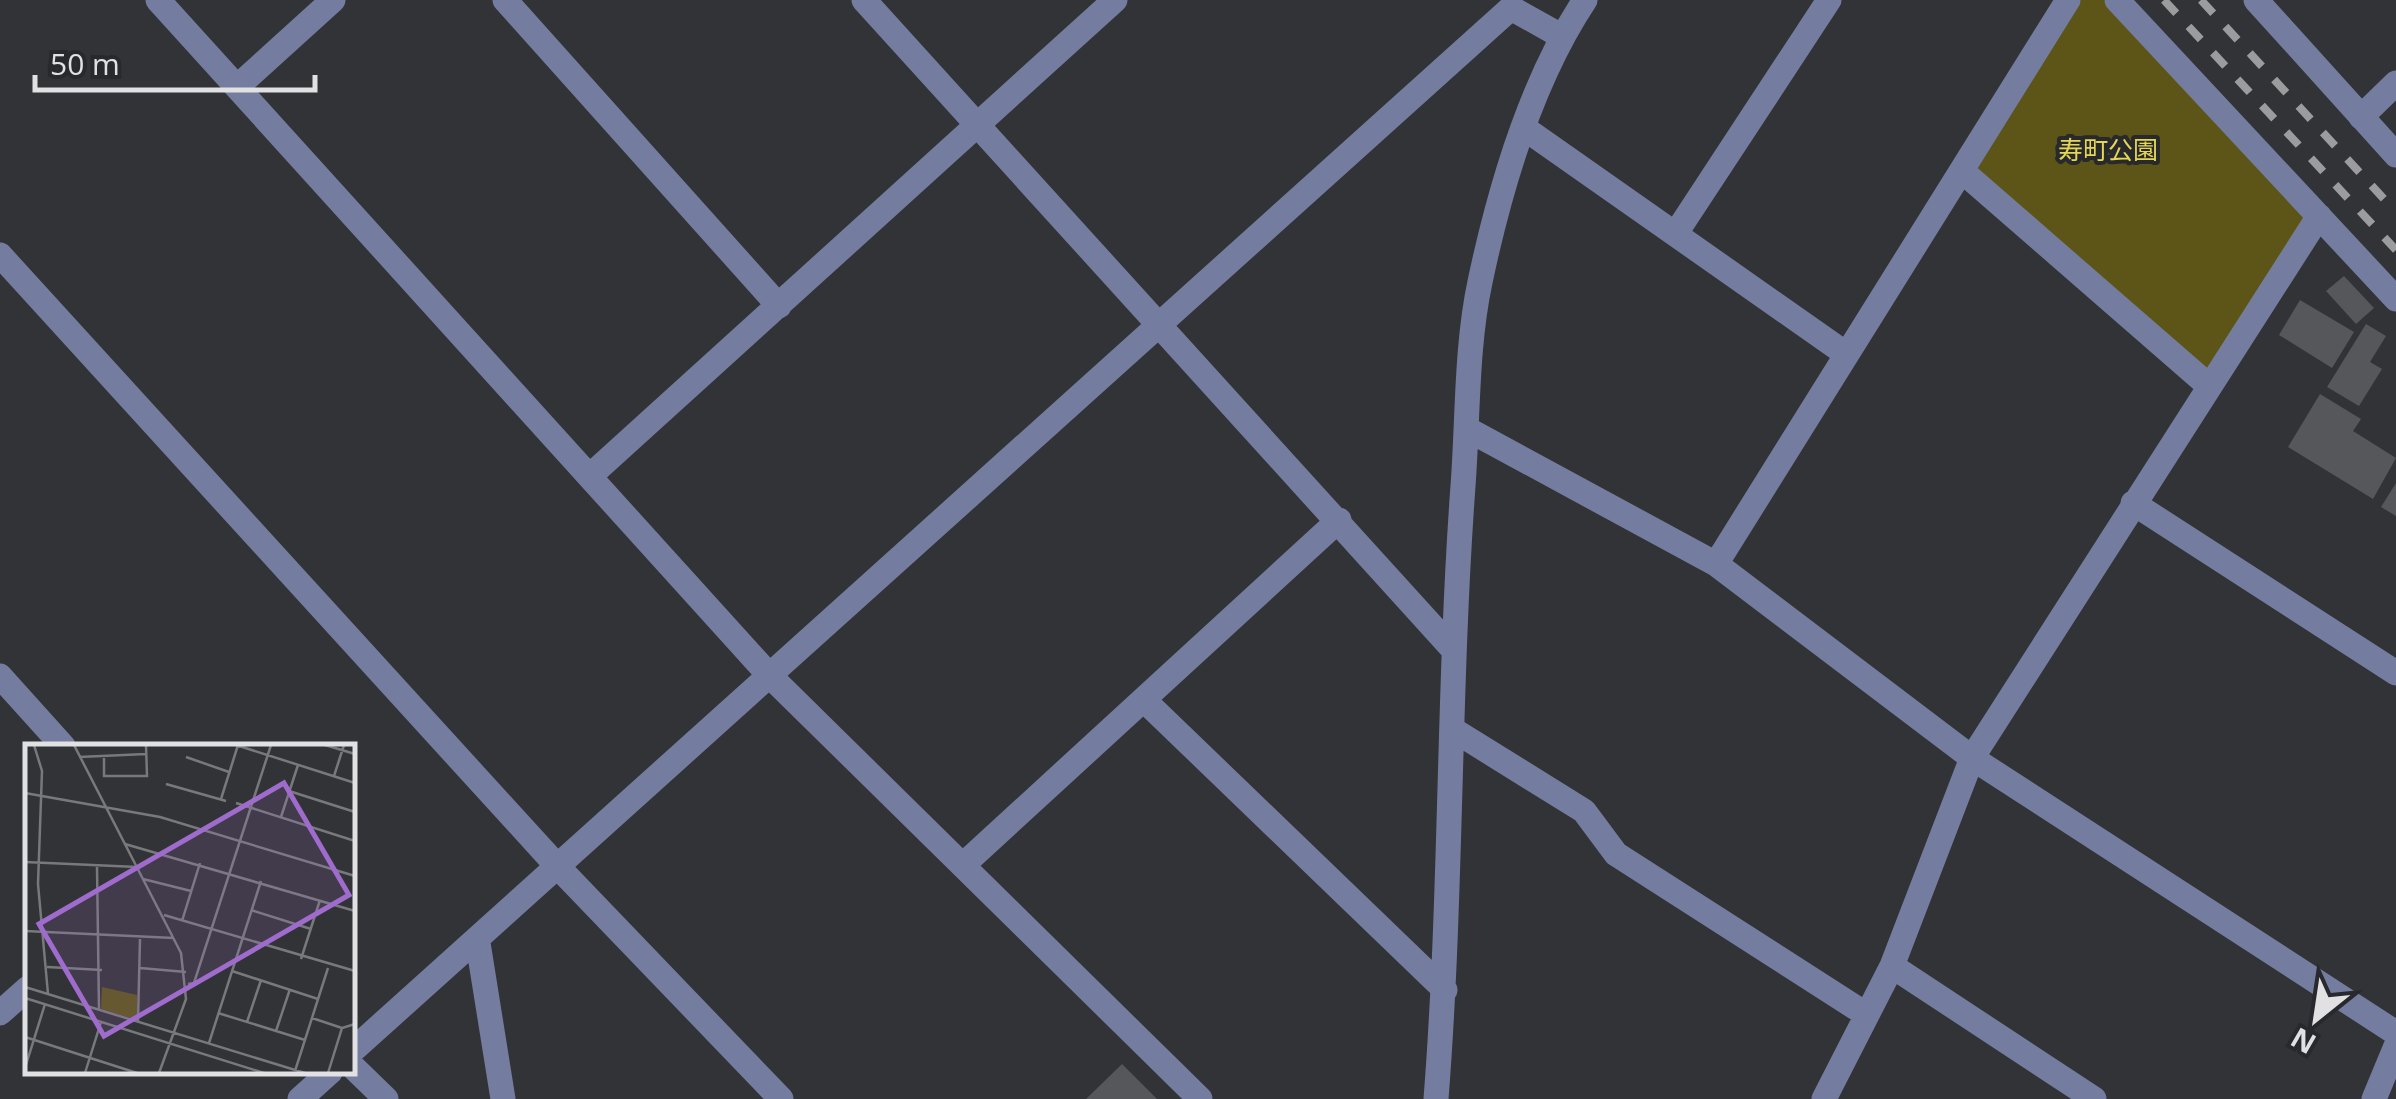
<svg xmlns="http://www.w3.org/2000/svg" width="2396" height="1099" viewBox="0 0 2396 1099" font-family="'Open Sans','Noto Sans JP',sans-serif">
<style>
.green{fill:#5c5517}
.building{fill:#55575a}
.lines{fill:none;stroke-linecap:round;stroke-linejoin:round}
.minor{stroke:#747d9f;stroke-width:25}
.rail{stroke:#9c9c9f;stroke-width:8;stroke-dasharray:18 18;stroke-linecap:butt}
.labels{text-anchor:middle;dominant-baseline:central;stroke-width:8;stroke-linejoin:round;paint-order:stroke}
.park-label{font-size:25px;fill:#e5d653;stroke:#28292c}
.inset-road{fill:none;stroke:#78797c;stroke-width:2.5}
.view{fill:#9f6bcc;fill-opacity:0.15;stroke:#9f6bcc;stroke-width:5}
.inset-edge{fill:none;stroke:#e1e1e3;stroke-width:5}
</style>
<rect width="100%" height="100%" fill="#323337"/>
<path class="green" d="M 2080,0 L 2104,0 L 2307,215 L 2209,371 L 1976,167 Z"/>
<path class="building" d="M 2344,276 L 2374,308 L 2356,324 L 2326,291 Z
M 2300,300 L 2354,332 L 2332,368 L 2279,335 Z
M 2366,324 L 2386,336 L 2370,362 L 2382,369 L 2359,406 L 2327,387 Z
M 2320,394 L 2361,419 L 2353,431 L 2396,458 L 2373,499 L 2288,447 Z
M 2396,483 L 2396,516 L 2381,507 Z
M 1122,1064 L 1157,1099 L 1086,1099 Z"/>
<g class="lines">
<path class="minor" d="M 158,0 L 770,676 L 1200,1099
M 505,0 L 779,306
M 864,0 L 1451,647
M 2117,0 L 2396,299
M 2256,0 L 2396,155
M 237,87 L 333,0
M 2361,117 L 2396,83
M 1524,128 L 1846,354
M 1962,171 L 2209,386
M 1676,233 L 1829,0
M 0,255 L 559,868 L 781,1099
M 1467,429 L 1716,564 L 1972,758 L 2396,1033
M 591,475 L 1115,0
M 2133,503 L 2396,673
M 1716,564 L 2068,0
M 0,676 L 63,746
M 1145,701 L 1445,990
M 1452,729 L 1584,811 L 1616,854 L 1867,1015
M 963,865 L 1339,520
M 478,943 L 503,1099
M 1892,966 L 2094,1099
M 0,1013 L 28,988
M 352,1051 L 1511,8 L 1561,36
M 352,1066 L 386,1099
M 300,1099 L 330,1072
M 1436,1099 C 1452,895 1448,690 1463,486 C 1468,420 1466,347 1480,282 C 1500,187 1531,81 1585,0
M 1824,1099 L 1892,966 L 1972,758 L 2319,216
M 2374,1099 L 2396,1046"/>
<path class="rail" d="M 2164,0 L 2396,250
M 2201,0 L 2396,212"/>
</g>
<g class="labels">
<g class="park-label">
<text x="2108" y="149">寿町公園</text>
</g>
</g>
<g transform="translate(25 744)">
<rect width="330" height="330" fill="#323337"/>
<path d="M 77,243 L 112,251 L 112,276 L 76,265 Z" fill="#5c5517"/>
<path class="inset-road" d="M 9,1 L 17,27 L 13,140 L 23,250M 49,1 L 156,209 L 161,255 L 134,329M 211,1 L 330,39M 300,1 L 330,10M 79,12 L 79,32 L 122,32 L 121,1M 54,13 L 121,10M 161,13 L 204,28M 309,32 L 319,1M 141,40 L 201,57M 264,47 L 330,68M 0,49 L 135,73 L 330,132M 196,55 L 213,1M 211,59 L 330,97M 256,73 L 273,21M 100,100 L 330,167M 0,118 L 112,123M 72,123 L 74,266M 118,135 L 166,147M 226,166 L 286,185M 139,171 L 330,227M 157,177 L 175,119M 0,187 L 149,194M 276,215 L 295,156M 22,223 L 77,226M 115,224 L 161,228M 207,227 L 293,255M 163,240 L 169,239 L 246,1M 0,243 L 280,329M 0,254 L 239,329M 193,269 L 280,296M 287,274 L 317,284M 113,277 L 115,195M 222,278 L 236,236M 251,287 L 265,245M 0,293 L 112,329M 184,299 L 236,137M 0,324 L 20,260M 270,327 L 303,224M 60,329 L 76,278M 303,329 L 317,284 L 330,280"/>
<path class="view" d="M 259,39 L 324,151 L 79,292 L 14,180 Z"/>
<rect width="330" height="330" class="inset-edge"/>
</g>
<g transform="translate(2316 1019) rotate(210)" stroke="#28292c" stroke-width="8" paint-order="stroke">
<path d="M0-8L18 38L0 25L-18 38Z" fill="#e1e1e3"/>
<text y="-15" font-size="28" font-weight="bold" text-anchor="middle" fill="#e1e1e3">N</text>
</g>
<path d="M35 75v15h280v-15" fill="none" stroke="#e1e1e3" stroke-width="5"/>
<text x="50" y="75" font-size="30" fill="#e1e1e3" stroke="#28292c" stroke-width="8" paint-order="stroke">50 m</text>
</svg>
